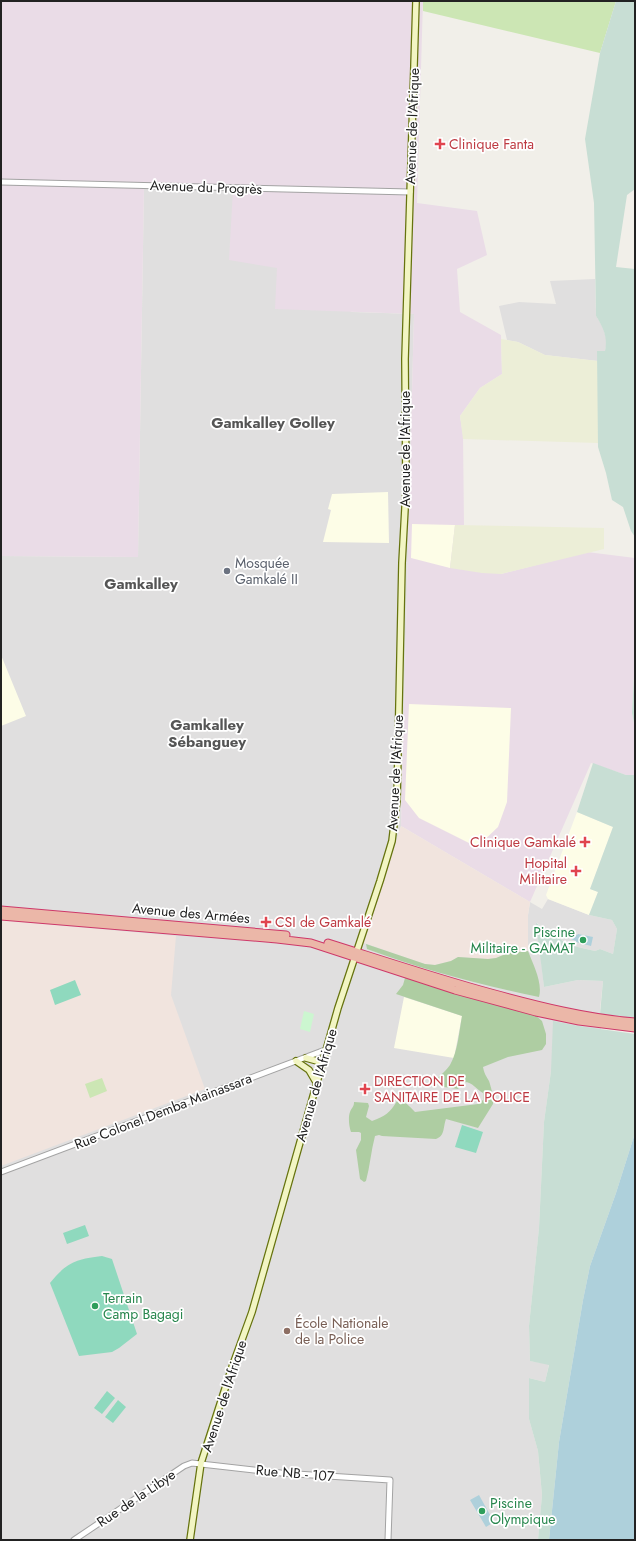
<svg xmlns="http://www.w3.org/2000/svg" width="636" height="1541" viewBox="0 0 636 1541" font-family="Jost,sans-serif">
<style>
.residential{fill:#e0dfdf}
.industrial{fill:#eadce7}
.education{fill:#fdfde7}
.military{fill:#f1e4de}
.farmland{fill:#eceed7}
.grass{fill:#cce6b4}
.forest{fill:#aecda2}
.wetland{fill:#c8ded4}
.park{fill:#ccf6d0}
.pitch{fill:#8fd9be}
.water{fill:#aed0db}
.lines{fill:none;stroke-linecap:round;stroke-linejoin:round}
.tertiary-casing{stroke:#a3a3a3;stroke-width:7}
.secondary-casing{stroke:#66730e;stroke-width:8}
.trunk-casing{stroke:#ce3869;stroke-width:9}
.tertiary{stroke:#fff;stroke-width:5}
.secondary{stroke:#f2f5c3;stroke-width:5.5}
.trunk{stroke:#ebb7a8;stroke-width:7}
.health-dot{fill:#e0444e;stroke:#fff;stroke-width:1.5}
.worship-dot{fill:#6b7280;stroke:#fff;stroke-width:1.5}
.leisure-dot{fill:#2e9e5b;stroke:#fff;stroke-width:1.5}
.education-dot{fill:#8d6e63;stroke:#fff;stroke-width:1.5}
.labels{text-anchor:middle;dominant-baseline:central;stroke-width:3.5;stroke-linejoin:round;paint-order:stroke}
.street-label{font-size:14px;fill:#222;stroke:#fff}
.health-label{font-size:14px;fill:#be3a42;stroke:#fff;text-anchor:start}
.worship-label{font-size:14px;fill:#5b616d;stroke:#fff;text-anchor:start}
.leisure-label{font-size:14px;fill:#27864d;stroke:#fff;text-anchor:start}
.education-label{font-size:14px;fill:#785e54;stroke:#fff;text-anchor:start}
.neighbourhood-label{font-size:15px;font-weight:bold;fill:#555;stroke:#fff}
</style>
<rect width="100%" height="100%" fill="#f1efe9"/>
<path class="residential" d="M 144,185 L 233,189 L 277,268 L 352,312 L 414,314 L 401,826 L 374,914 L 528,915 L 530,902 L 542,909 L 548,899 L 589,915 L 612,920 L 617,929 L 613,954 L 600,949 L 595,951 L 569,945 L 537,923 L 544,987 L 578,980 L 603,981 L 600,1009 L 602,1050 L 551,1071 L 544,1122 L 539,1228 L 529,1326 L 530,1361 L 549,1364 L 545,1382 L 529,1378 L 529,1419 L 538,1451 L 542,1495 L 538,1540 L 1,1540 L 1,556 L 138,557 Z
M 595,279 L 596,316 L 603,327 L 607,342 L 605,351 L 597,351 L 598,361 L 545,355 L 518,342 L 507,340 L 499,306 L 519,302 L 556,304 L 550,281 Z"/>
<path class="industrial" d="M 1,1 L 423,1 L 417,203 L 477,211 L 487,255 L 457,269 L 460,312 L 501,335 L 502,374 L 480,388 L 460,416 L 463,435 L 464,525 L 455,526 L 501,574 L 587,552 L 635,558 L 635,658 L 632,713 L 635,728 L 635,775 L 626,775 L 591,763 L 530,902 L 401,826 L 414,314 L 275,309 L 277,268 L 229,260 L 233,189 L 144,185 L 138,557 L 1,556 Z"/>
<path class="education" d="M 388,492 L 389,543 L 323,542 L 331,510 L 328,509 L 332,494 Z
M 412,524 L 455,525 L 450,568 L 411,558 Z
M 1,655 L 26,716 L 1,726 Z
M 409,704 L 511,708 L 507,802 L 498,827 L 477,847 L 419,818 L 405,800 Z
M 577,812 L 613,827 L 590,889 L 598,892 L 589,915 L 548,899 L 546,895 Z
M 404,997 L 462,1016 L 454,1058 L 394,1048 Z"/>
<path class="military" d="M 401,826 L 530,902 L 528,915 L 528,951 L 508,953 L 496,958 L 488,959 L 458,957 L 451,961 L 435,965 L 425,964 L 364,943 Z
M 1,920 L 176,936 L 171,995 L 205,1089 L 1,1166 Z"/>
<path class="farmland" d="M 501,339 L 518,342 L 545,355 L 598,361 L 598,443 L 463,439 L 460,416 L 480,388 L 502,374 Z
M 455,525 L 604,528 L 604,549 L 501,574 L 482,573 L 450,568 Z"/>
<path class="grass" d="M 423,1 L 616,1 L 600,53 L 423,11 Z
M 102,1078 L 107,1091 L 90,1098 L 85,1084 Z"/>
<path class="forest" d="M 366,944 L 425,964 L 435,965 L 451,961 L 458,957 L 488,959 L 496,958 L 508,953 L 528,951 C 533,964 543,983 539,997 C 481,985 423,970 367,949 Z
M 405,978 L 534,1014 L 542,1021 L 546,1034 L 546,1044 L 542,1050 L 508,1057 L 483,1067 C 484,1073 486,1076 489,1081 C 491,1087 494,1098 493,1104 L 478,1128 L 446,1119 C 443,1127 445,1136 436,1139 L 382,1136 L 379,1135 L 375,1136 C 371,1151 370,1166 366,1181 L 364,1182 L 360,1179 L 356,1150 L 361,1140 L 361,1133 L 359,1132 L 351,1132 C 349,1127 348,1117 350,1112 C 352,1107 354,1107 354,1102 L 368,1103 L 369,1106 L 366,1117 L 372,1121 C 385,1116 390,1113 397,1101 C 406,1101 409,1106 415,1112 L 478,1104 L 483,1100 L 483,1093 C 476,1089 472,1081 463,1082 L 458,1089 L 444,1087 L 437,1079 C 441,1074 446,1071 450,1065 C 458,1051 459,1032 462,1016 L 396,994 L 403,985 Z"/>
<path class="wetland" d="M 616,1 L 635,1 L 635,189 L 627,195 L 616,267 L 635,269 L 635,537 L 631,531 L 623,507 L 612,500 L 606,473 L 598,447 L 597,351 L 605,351 C 608,337 603,327 596,316 L 594,203 L 585,139 L 600,53 Z
M 635,658 L 635,728 L 632,713 Z
M 593,763 L 626,775 L 635,775 L 635,1018 L 600,1014 L 603,981 L 578,980 L 544,987 L 536,923 L 569,945 L 595,951 L 600,949 L 613,954 L 617,929 L 612,920 L 589,915 L 598,892 L 590,889 L 613,827 L 577,812 Z
M 553,1021 L 579,1026 L 635,1034 L 635,1133 L 616,1193 L 590,1266 L 583,1300 L 559,1442 L 549,1540 L 538,1540 L 542,1495 L 538,1451 L 529,1419 L 529,1378 L 545,1382 L 549,1365 L 530,1361 L 529,1326 L 539,1228 L 544,1122 L 551,1071 Z"/>
<path class="park" d="M 304,1011 L 314,1014 L 310,1032 L 300,1029 Z"/>
<path class="pitch" d="M 75,980 L 81,995 L 55,1005 L 50,990 Z
M 462,1125 L 483,1132 L 476,1153 L 455,1147 Z
M 85,1225 L 89,1236 L 67,1244 L 63,1233 Z
M 102,1256 L 112,1259 L 137,1334 L 119,1348 L 112,1352 L 79,1356 L 50,1283 C 66,1263 76,1259 102,1256 Z
M 107,1391 L 115,1398 L 102,1414 L 94,1408 Z
M 118,1400 L 126,1407 L 113,1423 L 105,1417 Z"/>
<path class="water" d="M 572,934 L 577,935 L 578,934 L 593,937 L 591,946 L 576,942 L 576,941 L 571,939 Z
M 635,1133 L 635,1540 L 549,1540 L 559,1442 L 583,1300 L 590,1266 L 616,1193 Z
M 479,1495 L 494,1522 L 486,1527 L 470,1500 Z"/>
<g class="lines">
<defs>
<path id="tertiary" d="M 1,182 L 410,192
M 1,1172 L 325,1050
M 74,1540 L 184,1466 L 192,1463 L 281,1473 L 390,1480 L 388,1540"/>
<path id="secondary" d="M 306,1058 L 317,1061 L 321,1067
M 296,1061 L 309,1070 L 316,1082
M 190,1540 L 201,1463 L 232,1367 L 252,1312 L 338,1008 L 380,881 L 392,841 L 397,800 L 402,563 L 406,490 L 405,359 L 416,1"/>
<path id="trunk" d="M 1,910 L 286,935
M 1,916 L 277,939 L 311,943 L 455,990 L 536,1012 L 579,1021 L 635,1028
M 328,943 C 382,960 436,978 491,993 C 539,1006 586,1018 635,1022"/>
</defs>
<use href="#tertiary" class="tertiary-casing"/>
<use href="#secondary" class="secondary-casing"/>
<use href="#trunk" class="trunk-casing"/>
<use href="#tertiary" class="tertiary"/>
<use href="#secondary" class="secondary"/>
<use href="#trunk" class="trunk"/>
</g>
<g class="health-dot">
<path d="M438 138h4v4h4v4h-4v4h-4v-4h-4v-4h4z"/>
<path d="M583 836h4v4h4v4h-4v4h-4v-4h-4v-4h4z"/>
<path d="M574 865h4v4h4v4h-4v4h-4v-4h-4v-4h4z"/>
<path d="M264 916h4v4h4v4h-4v4h-4v-4h-4v-4h4z"/>
<path d="M363 1083h4v4h4v4h-4v4h-4v-4h-4v-4h4z"/>
</g>
<circle class="worship-dot" cx="227" cy="571" r="4"/>
<g class="leisure-dot">
<circle cx="583" cy="940" r="4"/>
<circle cx="95" cy="1306" r="4"/>
<circle cx="482" cy="1511" r="4"/>
</g>
<circle class="education-dot" cx="287" cy="1331" r="4"/>
<g class="labels">
<g class="street-label">
<text transform="translate(412 126) rotate(-88)">Avenue de l'Afrique</text>
<text transform="translate(206 187) rotate(2)">Avenue du Progrès</text>
<text transform="translate(405 449) rotate(-90)">Avenue de l'Afrique</text>
<text transform="translate(395 773) rotate(-87)">Avenue de l'Afrique</text>
<text transform="translate(191 913) rotate(5)">Avenue des Armées</text>
<text transform="translate(316 1085) rotate(-74)">Avenue de l'Afrique</text>
<text transform="translate(163 1111) rotate(-21)">Rue Colonel Demba Mainassara</text>
<text transform="translate(224 1396) rotate(-72)">Avenue de l'Afrique</text>
<text transform="translate(295 1473) rotate(5)">Rue NB - 107</text>
<text transform="translate(136 1498) rotate(-34)">Rue de la Libye</text>
</g>
<g class="health-label">
<text x="449" y="144">Clinique Fanta</text>
<text x="576" y="842" text-anchor="end">Clinique Gamkalé</text>
<text x="567" y="863" text-anchor="end">Hopital<tspan x="567" dy="16">Militaire</tspan></text>
<text x="275" y="922">CSI de Gamkalé</text>
<text x="374" y="1081">DIRECTION DE<tspan x="374" dy="16">SANITAIRE DE LA POLICE</tspan></text>
</g>
<g class="worship-label">
<text x="235" y="563">Mosquée<tspan x="235" dy="16">Gamkalé II</tspan></text>
</g>
<g class="leisure-label">
<text x="575" y="932" text-anchor="end">Piscine<tspan x="575" dy="16">Militaire - GAMAT</tspan></text>
<text x="103" y="1298">Terrain<tspan x="103" dy="16">Camp Bagagi</tspan></text>
<text x="490" y="1503">Piscine<tspan x="490" dy="16">Olympique</tspan></text>
</g>
<g class="education-label">
<text x="295" y="1323">École Nationale<tspan x="295" dy="16">de la Police</tspan></text>
</g>
<g class="neighbourhood-label">
<text x="273" y="423">Gamkalley Golley</text>
<text x="141" y="584">Gamkalley</text>
<text x="207" y="725">Gamkalley<tspan x="207" dy="17">Sébanguey</tspan></text>
</g>
</g>
<rect width="636" height="1541" fill="none" stroke="#222222" stroke-width="4"/>
</svg>
